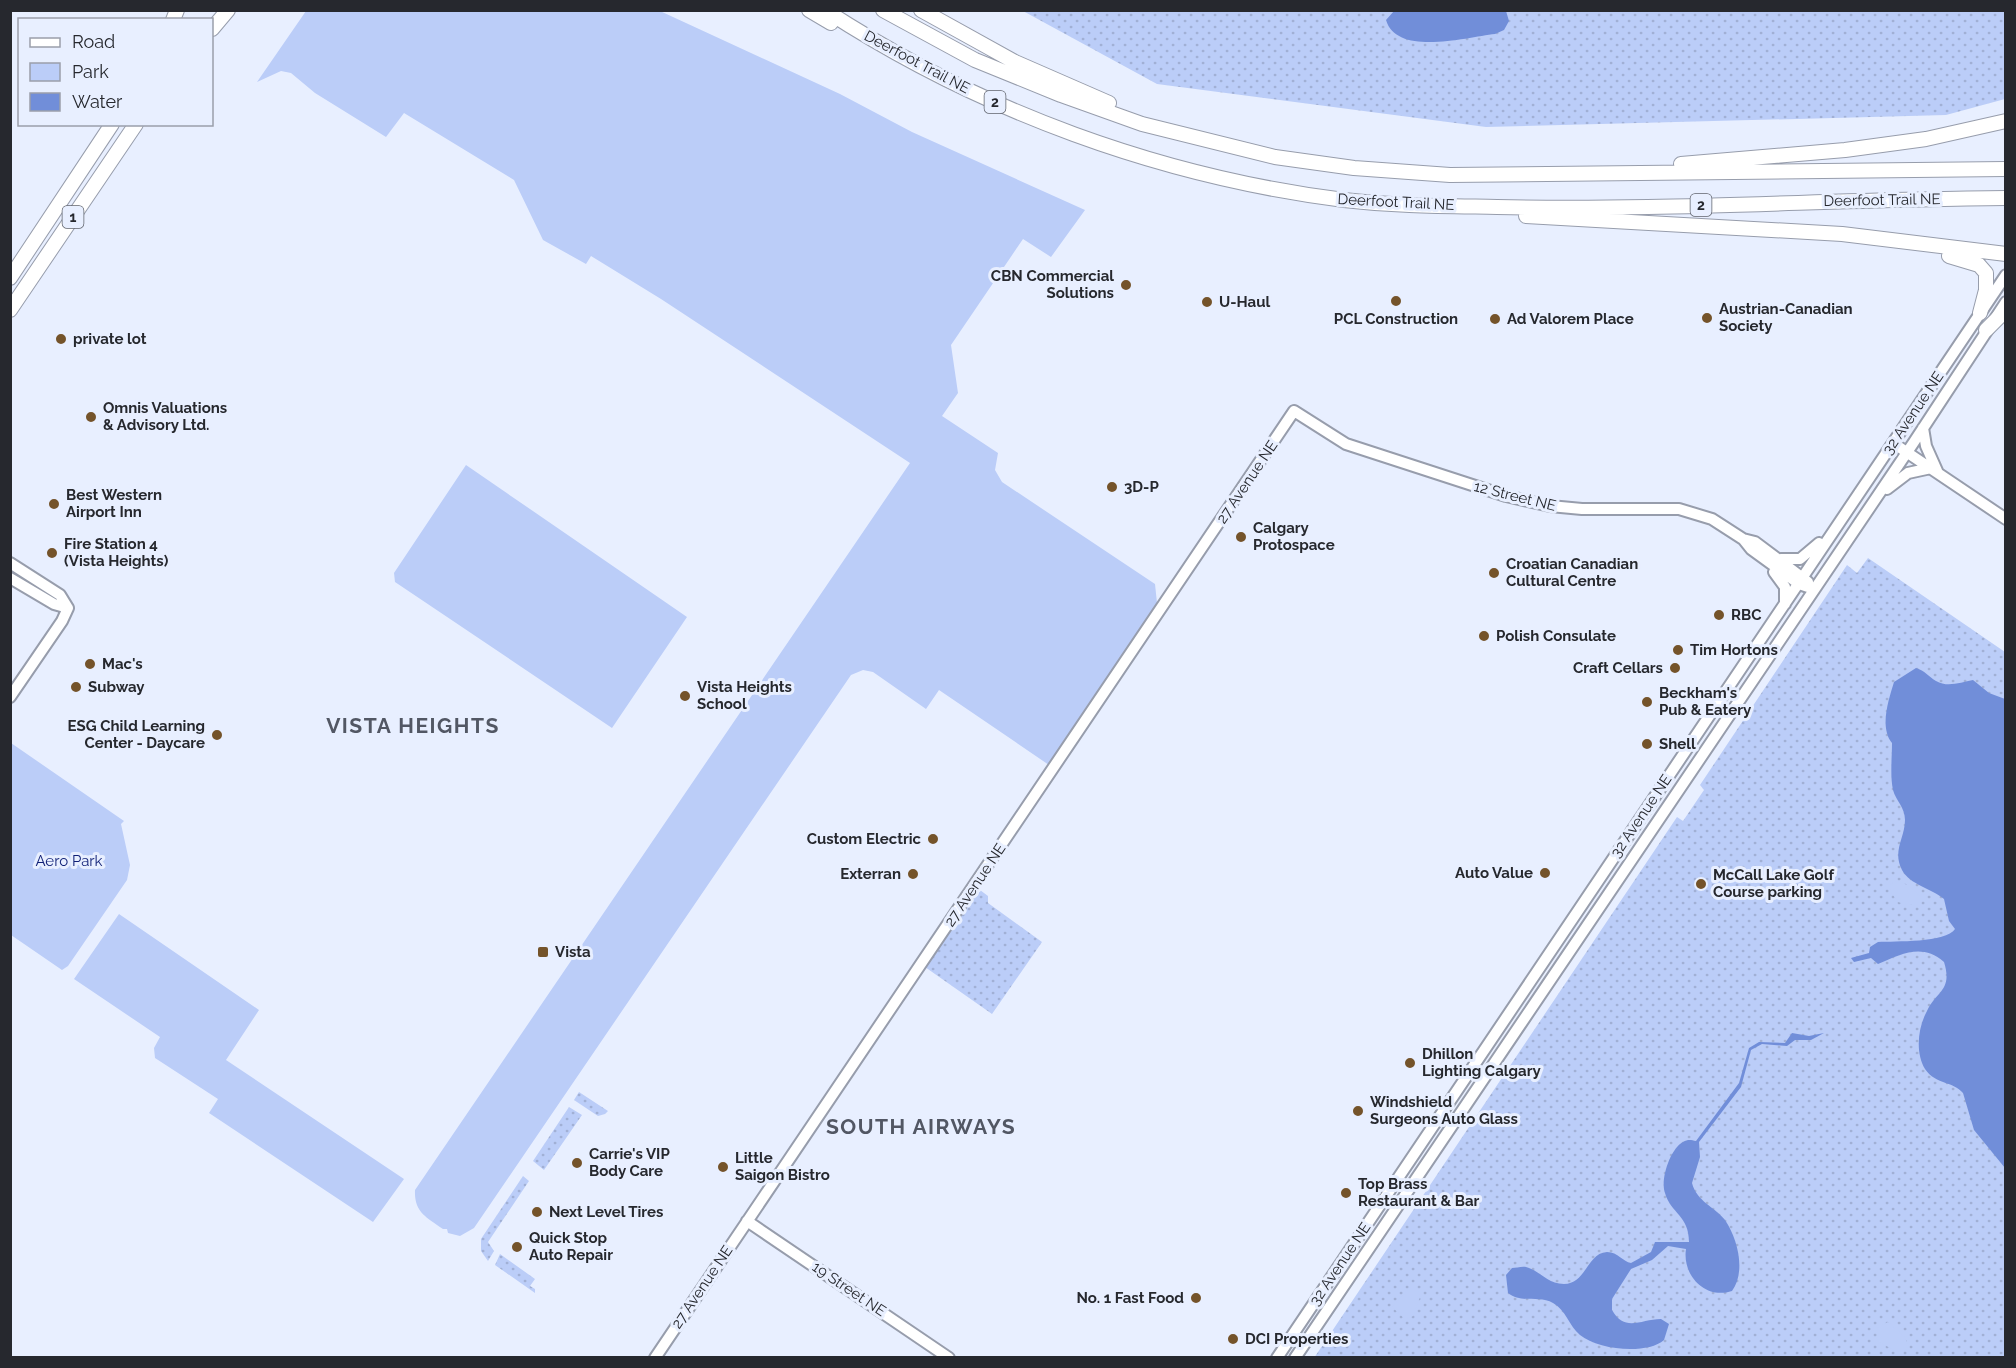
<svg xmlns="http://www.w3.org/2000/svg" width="2016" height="1368" viewBox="0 0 2016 1368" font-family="Raleway,sans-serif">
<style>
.grass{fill:url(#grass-dots)}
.park{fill:#bbcdf8}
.water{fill:#718ed9}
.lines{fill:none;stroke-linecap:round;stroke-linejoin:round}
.secondary-casing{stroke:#979dac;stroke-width:14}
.highway-casing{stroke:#979dac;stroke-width:16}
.secondary{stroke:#fff;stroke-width:10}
.highway{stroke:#fff;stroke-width:14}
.poi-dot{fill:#74532a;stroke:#e8efff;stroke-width:2}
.labels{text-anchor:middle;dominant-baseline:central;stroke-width:6;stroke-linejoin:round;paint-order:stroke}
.shield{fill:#e8efff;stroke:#60646d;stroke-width:1.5}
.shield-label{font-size:14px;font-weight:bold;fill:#26282e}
.street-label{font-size:15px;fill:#26282e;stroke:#e8efff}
.poi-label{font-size:15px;font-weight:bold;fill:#26282e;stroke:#e8efff;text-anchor:start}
.park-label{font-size:15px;fill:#0f1f76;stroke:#e8efff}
.district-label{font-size:21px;font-weight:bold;letter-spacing:1.5px;fill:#525764;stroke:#e8efff}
</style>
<defs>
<pattern id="grass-dots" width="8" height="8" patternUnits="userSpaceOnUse" patternTransform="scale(1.5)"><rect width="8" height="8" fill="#bbcdf8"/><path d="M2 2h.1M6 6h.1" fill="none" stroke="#a1b0d5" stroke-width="1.8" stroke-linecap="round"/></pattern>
</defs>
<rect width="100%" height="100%" fill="#e8efff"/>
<path class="grass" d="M 1023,11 L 2005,11 L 2005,99 L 1946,115 L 1486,127 L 1157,84 Z
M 1868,558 L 2005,652 L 2005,1357 L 1314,1358 L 1677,817 L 1683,821 L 1704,790 L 1700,785 L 1847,565 L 1857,573 Z
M 980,890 L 988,896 L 988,903 L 1042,942 L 992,1014 L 925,967 Z
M 579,1092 L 608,1111 L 605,1114 L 598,1116 L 574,1100 Z
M 569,1107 L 582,1115 L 544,1170 L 533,1161 Z
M 523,1176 L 529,1181 L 488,1242 L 494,1251 L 488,1261 L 481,1251 L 481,1239 Z
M 500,1254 L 535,1279 L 530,1286 L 535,1289 L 535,1293 L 495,1265 Z"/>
<path class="park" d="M 306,11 L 660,11 L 840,94 L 912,132 L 1085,210 L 1051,257 L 1023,239 L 951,345 L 958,393 L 942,416 L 998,453 L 995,470 L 1002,482 L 1155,584 L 1157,603 L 1049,765 L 939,690 L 926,709 L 873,672 L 863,670 L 851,675 L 474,1228 L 460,1236 L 448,1233 L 447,1229 L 443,1229 C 426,1217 414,1212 415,1190 L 910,463 L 661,299 L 591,256 L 586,264 L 543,240 L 514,180 L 404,113 L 386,137 L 315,93 L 291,73 L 281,71 L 257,82 Z
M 466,465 L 687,617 L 612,728 L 395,582 L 394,573 Z
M 11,743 L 124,821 L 121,824 L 130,865 L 127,880 L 68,966 L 62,970 L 11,935 Z
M 1895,881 C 1904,881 1921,893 1922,902 L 1909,905 L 1898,902 L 1891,892 L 1890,885 Z
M 119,914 L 259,1010 L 226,1060 L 404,1179 L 373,1222 L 209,1113 L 218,1099 L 155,1058 L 154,1048 L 160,1037 L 74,979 Z
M 1410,1287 L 1417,1288 L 1420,1297 L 1413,1316 L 1405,1319 L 1392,1307 Z
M 1888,1322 L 1905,1337 L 1908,1346 L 1905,1351 L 1898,1352 L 1877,1341 L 1877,1328 Z"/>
<path class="water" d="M 1394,11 L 1506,11 L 1509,21 L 1504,30 L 1495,34 C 1467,37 1397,57 1386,20 Z
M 1916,668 C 1925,671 1928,676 1936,681 C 1948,688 1961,682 1973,680 L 1989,693 L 2005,699 L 2005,1168 L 1974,1130 L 1963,1093 C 1953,1081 1936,1085 1925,1069 C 1915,1052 1918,1027 1927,1011 C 1936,991 1953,991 1944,962 C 1922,943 1902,954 1878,964 L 1871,958 L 1854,962 L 1851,958 L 1869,953 L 1870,947 L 1878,942 C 1895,941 1946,943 1955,929 L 1949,921 L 1944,899 C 1931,888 1910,885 1902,870 C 1892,851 1905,838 1905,820 C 1905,807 1896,801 1893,790 C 1890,776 1892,758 1892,743 C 1879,727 1889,699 1894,682 Z
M 1792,1033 L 1809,1036 L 1824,1033 L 1811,1040 L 1795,1040 L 1787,1046 L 1762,1044 L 1751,1050 L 1741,1087 L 1699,1142 L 1700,1157 L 1692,1183 C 1697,1202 1714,1206 1725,1220 C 1738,1239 1746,1272 1732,1291 C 1705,1300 1682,1275 1686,1249 L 1668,1246 L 1652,1260 L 1631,1269 L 1612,1299 L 1612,1310 C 1625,1333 1641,1319 1661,1319 L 1669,1324 L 1664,1340 C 1647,1355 1598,1350 1580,1335 C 1569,1326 1566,1310 1553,1303 C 1539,1295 1522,1304 1508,1293 L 1506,1275 L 1512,1268 C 1516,1268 1522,1266 1526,1267 C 1541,1271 1547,1284 1564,1284 C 1586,1284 1587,1253 1607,1252 C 1618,1252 1623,1262 1631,1263 L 1651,1252 L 1655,1242 L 1689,1242 C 1689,1215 1671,1214 1665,1193 C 1660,1180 1670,1149 1683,1142 C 1688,1139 1691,1140 1696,1141 L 1739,1083 L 1749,1048 L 1759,1042 L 1785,1043 Z"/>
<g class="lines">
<defs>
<path id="secondary" d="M 1923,428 L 1926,446 L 1938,473
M 1893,443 L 2006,519
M 1887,489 L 1908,473 L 1931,468
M 1743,539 L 1755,542 L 1808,582
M 1781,559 L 1800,559 L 1819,543
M 10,563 L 60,595 L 68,608
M 1774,572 L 1785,587 L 1785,604
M 10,578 L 54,604 L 68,608
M 10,697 L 62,621 L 68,608
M 747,1221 L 949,1358
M 655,1358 L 1294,411 L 1346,444 L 1506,496 L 1550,506 L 1582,509 L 1679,509 L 1712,519 L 1743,539 L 1751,549 L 1799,584 L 1814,589
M 1277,1358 L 2006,275
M 1295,1358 L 1914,442 L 2006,302"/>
<path id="highway" d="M 809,10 L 831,23
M 825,10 C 980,111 1161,177 1344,200 C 1395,206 1446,206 1497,207 C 1667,211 1836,199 2006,198
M 883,10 L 975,60 L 1061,95 L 1142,124 L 1275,157 L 1354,168 L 1450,175 L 2006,169
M 921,10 L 1015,62 L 1109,103
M 173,20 L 177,10
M 212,29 L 228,10
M 1681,164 L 1845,150 L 1926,139 L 2006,121
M 1526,216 L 1842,234 L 2006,254
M 1949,256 L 1979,265 L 1986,273 L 1986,290 L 1980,313
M 10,278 L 112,124
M 10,310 L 136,124
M 1986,330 L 2006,310"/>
</defs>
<use href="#secondary" class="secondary-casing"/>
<use href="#highway" class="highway-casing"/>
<use href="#secondary" class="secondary"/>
<use href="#highway" class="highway"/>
</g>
<g class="poi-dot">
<circle cx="1126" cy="285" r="6"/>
<circle cx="1396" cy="301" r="6"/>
<circle cx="1207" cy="302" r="6"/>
<circle cx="1707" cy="318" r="6"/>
<circle cx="1495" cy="319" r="6"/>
<circle cx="61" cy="339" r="6"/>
<circle cx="91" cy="417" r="6"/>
<circle cx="1112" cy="487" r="6"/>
<circle cx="54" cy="504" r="6"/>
<circle cx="1241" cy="537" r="6"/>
<circle cx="52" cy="553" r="6"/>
<circle cx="1494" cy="573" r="6"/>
<circle cx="1719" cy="615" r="6"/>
<circle cx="1484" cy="636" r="6"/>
<circle cx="1678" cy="650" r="6"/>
<circle cx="90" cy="664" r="6"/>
<circle cx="1675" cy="668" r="6"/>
<circle cx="76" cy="687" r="6"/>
<circle cx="685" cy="696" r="6"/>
<circle cx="1647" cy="702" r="6"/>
<circle cx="217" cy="735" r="6"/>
<circle cx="1647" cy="744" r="6"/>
<circle cx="933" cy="839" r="6"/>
<circle cx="1545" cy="873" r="6"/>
<circle cx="913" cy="874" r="6"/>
<circle cx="1701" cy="884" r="6"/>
<rect x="537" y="946" width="12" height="12" rx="3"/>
<circle cx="1410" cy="1063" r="6"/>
<circle cx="1358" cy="1111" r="6"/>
<circle cx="577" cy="1163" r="6"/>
<circle cx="723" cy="1167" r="6"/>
<circle cx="1346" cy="1193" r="6"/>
<circle cx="537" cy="1212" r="6"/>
<circle cx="517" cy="1247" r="6"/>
<circle cx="1196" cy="1298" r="6"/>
<circle cx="1233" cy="1339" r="6"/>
</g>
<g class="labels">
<g class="shield">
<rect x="984.5" y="91" width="21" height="22" rx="4.5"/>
<rect x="1690.5" y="194" width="21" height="22" rx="4.5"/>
<rect x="62.5" y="206" width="21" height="22" rx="4.5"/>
</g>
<g class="shield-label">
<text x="995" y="102">2</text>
<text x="1701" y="205">2</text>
<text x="73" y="217">1</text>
</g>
<g class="street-label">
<text transform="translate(917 62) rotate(28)">Deerfoot Trail NE</text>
<text transform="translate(1882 200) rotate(-1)">Deerfoot Trail NE</text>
<text transform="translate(1396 202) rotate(3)">Deerfoot Trail NE</text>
<text transform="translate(1913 413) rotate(-56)">32 Avenue NE</text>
<text transform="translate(1247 482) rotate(-56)">27 Avenue NE</text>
<text transform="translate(1515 496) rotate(14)">12 Street NE</text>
<text transform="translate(1641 816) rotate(-56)">32 Avenue NE</text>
<text transform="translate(975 885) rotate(-56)">27 Avenue NE</text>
<text transform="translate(1340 1264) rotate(-56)">32 Avenue NE</text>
<text transform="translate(702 1287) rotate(-56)">27 Avenue NE</text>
<text transform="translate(849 1289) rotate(34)">19 Street NE</text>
</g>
<g class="poi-label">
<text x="1114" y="276" text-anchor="end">CBN Commercial<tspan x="1114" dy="17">Solutions</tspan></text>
<text x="1219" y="302">U-Haul</text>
<text x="1719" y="309">Austrian-Canadian<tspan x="1719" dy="17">Society</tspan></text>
<text x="1396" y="319" text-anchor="middle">PCL Construction</text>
<text x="1507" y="319">Ad Valorem Place</text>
<text x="73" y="339">private lot</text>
<text x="103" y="408">Omnis Valuations<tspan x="103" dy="17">&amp; Advisory Ltd.</tspan></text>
<text x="1124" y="487">3D-P</text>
<text x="66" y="495">Best Western<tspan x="66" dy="17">Airport Inn</tspan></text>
<text x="1253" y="528">Calgary<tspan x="1253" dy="17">Protospace</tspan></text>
<text x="64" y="544">Fire Station 4<tspan x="64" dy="17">(Vista Heights)</tspan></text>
<text x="1506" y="564">Croatian Canadian<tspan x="1506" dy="17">Cultural Centre</tspan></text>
<text x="1731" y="615">RBC</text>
<text x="1496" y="636">Polish Consulate</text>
<text x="1690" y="650">Tim Hortons</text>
<text x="102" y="664">Mac's</text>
<text x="1663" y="668" text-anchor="end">Craft Cellars</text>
<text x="88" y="687">Subway</text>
<text x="697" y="687">Vista Heights<tspan x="697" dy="17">School</tspan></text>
<text x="1659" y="693">Beckham's<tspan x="1659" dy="17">Pub &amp; Eatery</tspan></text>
<text x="205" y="726" text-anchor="end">ESG Child Learning<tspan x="205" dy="17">Center - Daycare</tspan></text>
<text x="1659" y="744">Shell</text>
<text x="921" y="839" text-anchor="end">Custom Electric</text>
<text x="1533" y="873" text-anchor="end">Auto Value</text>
<text x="901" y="874" text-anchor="end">Exterran</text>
<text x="1713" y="875">McCall Lake Golf<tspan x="1713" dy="17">Course parking</tspan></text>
<text x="555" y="952">Vista</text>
<text x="1422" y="1054">Dhillon<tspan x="1422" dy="17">Lighting Calgary</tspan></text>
<text x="1370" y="1102">Windshield<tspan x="1370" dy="17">Surgeons Auto Glass</tspan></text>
<text x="589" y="1154">Carrie's VIP<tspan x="589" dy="17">Body Care</tspan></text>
<text x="735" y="1158">Little<tspan x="735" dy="17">Saigon Bistro</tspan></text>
<text x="1358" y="1184">Top Brass<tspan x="1358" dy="17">Restaurant &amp; Bar</tspan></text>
<text x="549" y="1212">Next Level Tires</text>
<text x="529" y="1238">Quick Stop<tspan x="529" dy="17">Auto Repair</tspan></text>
<text x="1184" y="1298" text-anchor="end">No. 1 Fast Food</text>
<text x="1245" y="1339">DCI Properties</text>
</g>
<g class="park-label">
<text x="69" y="861">Aero Park</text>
</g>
<g class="district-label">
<text x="413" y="725">VISTA HEIGHTS</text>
<text x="921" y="1126">SOUTH AIRWAYS</text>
</g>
</g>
<rect width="2016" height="1368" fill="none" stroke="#26282e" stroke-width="24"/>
<rect x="18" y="18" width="195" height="108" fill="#e8efff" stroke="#9a9fab" stroke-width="1.5"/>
<rect x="30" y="38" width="30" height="9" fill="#ffffff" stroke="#9a9fab" stroke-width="1.5"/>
<text x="72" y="48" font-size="18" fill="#26282e">Road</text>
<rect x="30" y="63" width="30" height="18" fill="#bbcdf8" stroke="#9a9fab" stroke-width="1.5"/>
<text x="72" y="78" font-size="18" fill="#26282e">Park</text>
<rect x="30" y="93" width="30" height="18" fill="#718ed9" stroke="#9a9fab" stroke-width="1.5"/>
<text x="72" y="108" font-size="18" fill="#26282e">Water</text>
</svg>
